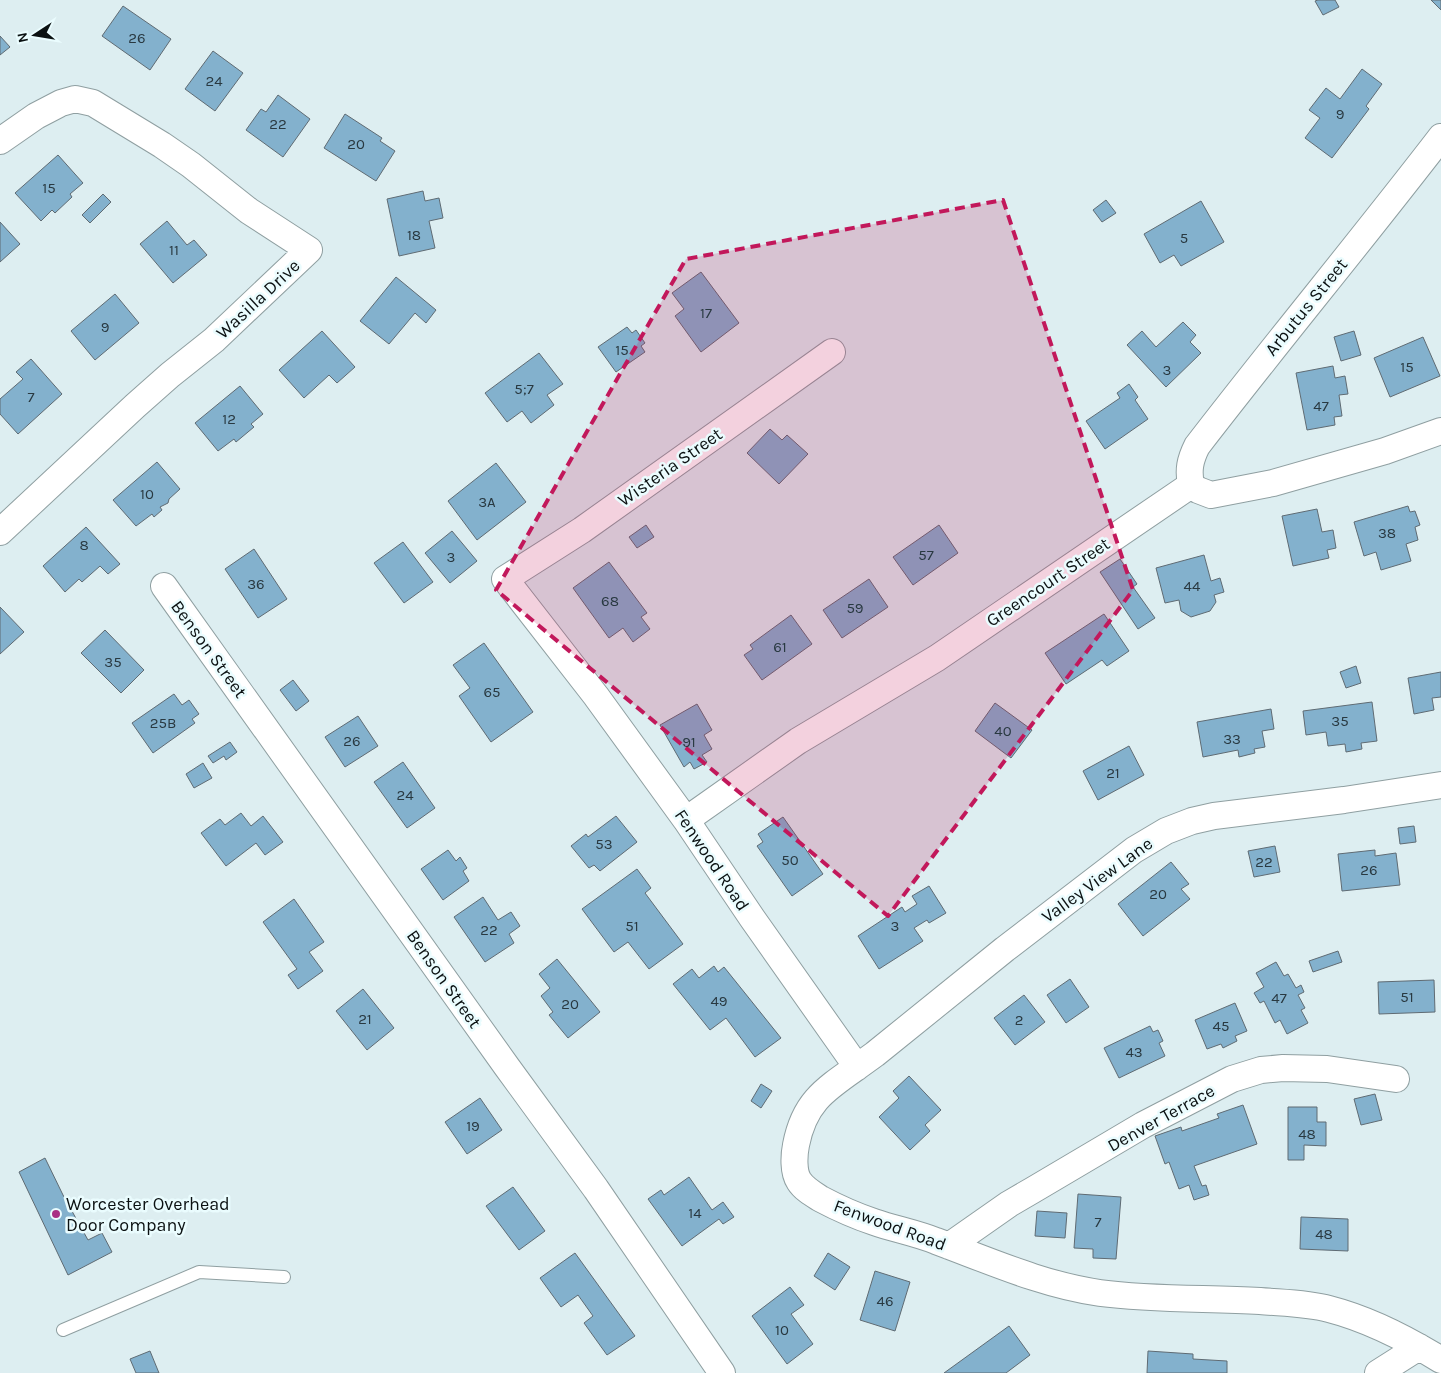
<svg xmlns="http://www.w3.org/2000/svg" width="1441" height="1373" viewBox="0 0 1441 1373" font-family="Karla,sans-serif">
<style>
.building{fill:#83b1cd;stroke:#5f6b73}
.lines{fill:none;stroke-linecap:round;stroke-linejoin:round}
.service-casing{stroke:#8f9fa1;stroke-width:14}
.minor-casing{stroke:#8f9fa1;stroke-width:28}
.service{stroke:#fff;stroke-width:12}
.minor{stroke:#fff;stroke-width:26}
.marked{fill:#c2185b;fill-opacity:0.2;stroke:#c2185b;stroke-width:4;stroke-dasharray:10 6;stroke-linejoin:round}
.poi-dot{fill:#a92f84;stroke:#eafcfe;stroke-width:2}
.labels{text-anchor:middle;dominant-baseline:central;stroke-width:5;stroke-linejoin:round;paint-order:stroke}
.number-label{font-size:15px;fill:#293941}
.street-label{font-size:18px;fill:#0b1112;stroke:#eafcfe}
.poi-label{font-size:18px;fill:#0b1112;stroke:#eafcfe;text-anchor:start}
</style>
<rect width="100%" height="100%" fill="#ddeef1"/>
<path class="building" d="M 1318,0 L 1335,0 L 1339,7 L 1323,15 L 1315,1 Z
M 1431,0 L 1441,0 L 1441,10 Z
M 123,6 L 171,39 L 150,70 L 102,36 Z
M 0,36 L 10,47 L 0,55 Z
M 213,51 L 243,73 L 215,111 L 185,89 Z
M 1362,69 L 1382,84 L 1366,106 L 1369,109 L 1332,158 L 1305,138 L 1320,118 L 1309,110 L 1326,88 L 1340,99 Z
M 278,95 L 310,119 L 283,157 L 246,130 L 261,109 L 266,112 Z
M 345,114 L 382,138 L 380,141 L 395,151 L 376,181 L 324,148 Z
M 58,155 L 83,183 L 70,194 L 72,197 L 55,213 L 52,210 L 41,221 L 15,193 Z
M 423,191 L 425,201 L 439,198 L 443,218 L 429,221 L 435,248 L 399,256 L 387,199 Z
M 103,194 L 111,202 L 90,223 L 82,215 Z
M 1106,200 L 1116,213 L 1102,222 L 1093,210 Z
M 1201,201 L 1224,242 L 1181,266 L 1174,255 L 1160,263 L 1144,234 Z
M 167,221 L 187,245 L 194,240 L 207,255 L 173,283 L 140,244 Z
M 0,222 L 20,244 L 0,262 Z
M 701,272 L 739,323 L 701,352 L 675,316 L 684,309 L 672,293 Z
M 396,277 L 436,310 L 426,323 L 415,313 L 389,344 L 360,321 Z
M 115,294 L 139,323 L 95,360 L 71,331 Z
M 1183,322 L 1196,335 L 1190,342 L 1201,353 L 1166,387 L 1127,345 L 1142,331 L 1156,347 Z
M 627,327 L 632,333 L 636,330 L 645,343 L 641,346 L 645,352 L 616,372 L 598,347 Z
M 322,331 L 355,367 L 337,383 L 329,375 L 304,398 L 279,370 Z
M 1354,331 L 1361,355 L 1341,361 L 1334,337 Z
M 1423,337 L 1440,376 L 1390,397 L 1374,358 Z
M 539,353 L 563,384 L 547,395 L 554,405 L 531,423 L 522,411 L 507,422 L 485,393 Z
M 31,359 L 62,394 L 18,434 L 0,414 L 0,399 L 23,379 L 16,372 Z
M 1333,366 L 1335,378 L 1345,376 L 1348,394 L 1339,395 L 1342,416 L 1334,417 L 1335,425 L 1307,430 L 1296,373 Z
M 1129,384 L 1138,397 L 1135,400 L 1148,419 L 1105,449 L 1086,421 L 1120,398 L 1117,393 Z
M 240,386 L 263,414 L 251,424 L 254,427 L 236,442 L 234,439 L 218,451 L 195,423 Z
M 770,429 L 782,440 L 787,435 L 808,454 L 779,484 L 747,453 Z
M 157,462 L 180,489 L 169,499 L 168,503 L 160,507 L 162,510 L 154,517 L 152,514 L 136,526 L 113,500 Z
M 496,463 L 526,502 L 477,540 L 448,501 Z
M 1408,506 L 1410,512 L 1415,511 L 1420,525 L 1415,527 L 1418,540 L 1406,544 L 1411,561 L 1381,570 L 1376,552 L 1364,556 L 1354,522 Z
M 1317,509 L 1322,532 L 1333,530 L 1336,548 L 1327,550 L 1329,558 L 1293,566 L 1282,516 Z
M 646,525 L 654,537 L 637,548 L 629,537 Z
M 939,525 L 958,553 L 913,585 L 893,557 Z
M 86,527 L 120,564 L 108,574 L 100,566 L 82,582 L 79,579 L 65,592 L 43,566 Z
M 452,531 L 477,561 L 450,583 L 425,553 Z
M 403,542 L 433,582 L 404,603 L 374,563 Z
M 254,549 L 287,599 L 258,618 L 225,569 Z
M 1204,555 L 1211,581 L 1220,578 L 1224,592 L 1214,595 L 1216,602 L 1210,611 L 1191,617 L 1181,611 L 1179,600 L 1165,603 L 1156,568 Z
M 1120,559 L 1137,584 L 1133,587 L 1155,618 L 1138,629 L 1100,572 Z
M 609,562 L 647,613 L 641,617 L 650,629 L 633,642 L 623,628 L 609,638 L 573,588 Z
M 869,579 L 888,607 L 842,638 L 823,610 Z
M 0,607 L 24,632 L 0,654 Z
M 1104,614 L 1129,651 L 1107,666 L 1102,660 L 1066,684 L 1045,653 Z
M 791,615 L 812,644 L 762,680 L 744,655 L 753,649 L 750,645 Z
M 105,630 L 144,670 L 121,693 L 81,653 Z
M 484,643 L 533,712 L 491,742 L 459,696 L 470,688 L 453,665 Z
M 1356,666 L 1361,683 L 1346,688 L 1340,672 Z
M 1441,672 L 1441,697 L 1432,698 L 1434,710 L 1414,714 L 1408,678 Z
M 293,680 L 309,701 L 296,711 L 280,690 Z
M 174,694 L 182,705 L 189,700 L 199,714 L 192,719 L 195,723 L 153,753 L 132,723 Z
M 1372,702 L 1377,741 L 1361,743 L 1362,749 L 1346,752 L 1345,744 L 1328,746 L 1326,732 L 1306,735 L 1303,711 Z
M 995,703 L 1032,730 L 1011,758 L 975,731 Z
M 697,704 L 712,730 L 704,735 L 712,749 L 702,755 L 707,762 L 694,769 L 690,762 L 684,767 L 660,725 Z
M 1271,709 L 1274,729 L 1262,731 L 1265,747 L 1254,749 L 1255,753 L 1239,757 L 1238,750 L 1203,757 L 1197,722 Z
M 358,716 L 378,746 L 345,767 L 325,737 Z
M 230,742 L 237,752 L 226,760 L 224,756 L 213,763 L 208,756 Z
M 1129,746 L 1144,775 L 1098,800 L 1083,771 Z
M 403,762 L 435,808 L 407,828 L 374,782 Z
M 203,763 L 212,778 L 194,788 L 186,774 Z
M 241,813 L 251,826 L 263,816 L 283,842 L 265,855 L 256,843 L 226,866 L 201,833 L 220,819 L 225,825 Z
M 616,816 L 637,842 L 600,871 L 594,865 L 589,868 L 571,846 L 586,834 L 588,837 Z
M 783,817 L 823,874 L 792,896 L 757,846 L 763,842 L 758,834 Z
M 1414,826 L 1416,842 L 1400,844 L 1398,828 Z
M 1275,846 L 1280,872 L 1254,877 L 1248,851 Z
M 448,850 L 456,861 L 460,857 L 467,868 L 463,871 L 469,881 L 443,900 L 421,869 Z
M 1375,850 L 1375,856 L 1396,853 L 1400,885 L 1342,891 L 1338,854 Z
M 1171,862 L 1189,884 L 1181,889 L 1190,899 L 1143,936 L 1118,904 Z
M 637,869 L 651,888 L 645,893 L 683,944 L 649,969 L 628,942 L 614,952 L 582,909 Z
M 929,886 L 946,913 L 929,923 L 927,920 L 914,928 L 923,941 L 879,969 L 858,936 L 902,907 L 905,912 L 917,904 L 912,896 Z
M 483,897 L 498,920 L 511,912 L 520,926 L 509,934 L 514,943 L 485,962 L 454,917 Z
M 294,899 L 324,942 L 309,952 L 323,971 L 298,989 L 288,975 L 297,969 L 263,922 Z
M 1338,951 L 1342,962 L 1313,972 L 1309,961 Z
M 557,959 L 600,1012 L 568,1038 L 549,1015 L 553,1012 L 541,996 L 550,988 L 539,974 Z
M 1276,962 L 1284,976 L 1288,974 L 1296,988 L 1301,985 L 1304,992 L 1298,995 L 1305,1008 L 1301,1010 L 1308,1023 L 1287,1034 L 1280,1020 L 1275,1023 L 1264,1001 L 1260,1003 L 1254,993 L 1264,987 L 1256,973 Z
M 714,966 L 718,972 L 724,967 L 781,1038 L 755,1057 L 726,1018 L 710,1030 L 673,984 L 692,969 L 699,978 Z
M 1070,979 L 1089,1007 L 1066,1023 L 1047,995 Z
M 1434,980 L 1435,1012 L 1379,1014 L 1378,982 Z
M 363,989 L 394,1028 L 367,1050 L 336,1011 Z
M 1024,995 L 1045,1022 L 1015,1045 L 994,1018 Z
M 1235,1003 L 1247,1031 L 1235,1036 L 1237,1041 L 1223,1048 L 1221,1044 L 1207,1049 L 1195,1020 Z
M 1150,1026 L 1153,1032 L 1158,1030 L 1163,1041 L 1159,1043 L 1165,1056 L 1119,1078 L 1104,1048 Z
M 909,1076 L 941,1110 L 925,1125 L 930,1131 L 910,1150 L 879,1117 L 899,1098 L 893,1091 Z
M 761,1084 L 772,1091 L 761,1108 L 751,1101 Z
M 1375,1094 L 1382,1120 L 1361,1125 L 1354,1099 Z
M 480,1098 L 502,1130 L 467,1154 L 445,1122 Z
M 1243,1105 L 1257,1144 L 1194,1166 L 1202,1186 L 1206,1185 L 1209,1195 L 1194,1200 L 1189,1185 L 1179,1189 L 1169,1162 L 1165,1164 L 1155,1136 L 1181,1127 L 1182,1131 L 1219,1118 L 1217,1114 Z
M 1288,1107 L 1317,1107 L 1317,1122 L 1326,1122 L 1326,1146 L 1304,1145 L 1304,1160 L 1288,1160 Z
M 45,1158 L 63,1195 L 88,1240 L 102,1233 L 112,1252 L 68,1275 L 19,1172 Z
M 689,1177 L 712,1210 L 723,1202 L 734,1217 L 723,1224 L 719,1219 L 682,1246 L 648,1199 L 661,1190 L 664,1195 Z
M 513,1187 L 545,1231 L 519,1250 L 486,1206 Z
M 1078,1194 L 1121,1197 L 1116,1259 L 1093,1258 L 1093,1249 L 1074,1248 Z
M 1037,1211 L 1067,1213 L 1065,1238 L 1035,1236 Z
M 1301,1217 L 1348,1219 L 1348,1251 L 1300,1249 Z
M 575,1253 L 635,1336 L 607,1355 L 584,1323 L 593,1316 L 578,1295 L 561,1307 L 540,1278 Z
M 828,1253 L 850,1267 L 835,1290 L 814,1276 Z
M 875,1271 L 910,1282 L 895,1331 L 860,1320 Z
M 790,1287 L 804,1305 L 791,1314 L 813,1344 L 787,1364 L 752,1316 Z
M 1009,1326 L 1030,1355 L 1006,1373 L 944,1373 Z
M 150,1351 L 159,1373 L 136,1373 L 130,1359 Z
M 1148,1351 L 1193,1354 L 1193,1359 L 1227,1361 L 1227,1373 L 1147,1373 Z"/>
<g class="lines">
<defs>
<path id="service" d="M 63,1330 L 199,1272 L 284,1277"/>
<path id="minor" d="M 0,141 L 36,116 L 61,103 L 75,99 L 93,103 L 162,145 L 191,165 L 249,211 L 309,250 L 214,340 L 170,375 L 135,406 L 0,532
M 832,352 L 582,530 L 505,579 L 596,696 L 686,820 L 752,918 L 857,1067 C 824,1090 804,1103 796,1145 C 794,1155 793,1172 799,1181 C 804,1189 813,1194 821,1199 C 838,1208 856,1216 874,1222 C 894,1229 916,1233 936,1241 C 990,1261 1043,1285 1100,1293 C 1153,1300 1207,1298 1260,1301 C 1283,1303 1307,1303 1329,1309 C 1368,1319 1407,1339 1441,1360
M 1191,485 C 1188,470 1190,460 1197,446 C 1277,342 1361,241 1441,137
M 164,586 L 507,1067 L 596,1189 L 722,1373
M 686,820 L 798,741 L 937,658 L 1191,485 L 1198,490 L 1211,495 L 1273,483 L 1385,451 L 1441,431
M 857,1067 L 875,1054 L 1005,949 L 1134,850 L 1166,831 L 1192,821 L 1214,816 L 1344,800 L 1441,785
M 949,1246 L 1009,1204 L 1033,1190 L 1143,1125 L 1232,1079 L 1261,1070 L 1283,1068 L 1327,1069 L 1396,1079
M 1378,1373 L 1419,1347"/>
</defs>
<use href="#service" class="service-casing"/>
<use href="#minor" class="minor-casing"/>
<use href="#service" class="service"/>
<use href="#minor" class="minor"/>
</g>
<path class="marked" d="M 1003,200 L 1133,590 L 888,916 L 496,590 L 686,259 Z"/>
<circle class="poi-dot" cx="56" cy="1214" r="5"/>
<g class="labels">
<g class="number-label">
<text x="137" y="38">26</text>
<text x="214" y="81">24</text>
<text x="1340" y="114">9</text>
<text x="278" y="124">22</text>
<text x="356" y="144">20</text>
<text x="49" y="188">15</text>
<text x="414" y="235">18</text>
<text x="1184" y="238">5</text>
<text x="174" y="250">11</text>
<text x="706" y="313">17</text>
<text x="105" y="327">9</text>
<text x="622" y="350">15</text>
<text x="1407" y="367">15</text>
<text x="1167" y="370">3</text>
<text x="524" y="389">5;7</text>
<text x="31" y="397">7</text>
<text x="1321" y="406">47</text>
<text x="229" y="419">12</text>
<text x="147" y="494">10</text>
<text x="487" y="502">3A</text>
<text x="1387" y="533">38</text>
<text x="84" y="545">8</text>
<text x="926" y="555">57</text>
<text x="451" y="557">3</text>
<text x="256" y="584">36</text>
<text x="1192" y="586">44</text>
<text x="610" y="601">68</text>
<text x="855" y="608">59</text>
<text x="780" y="647">61</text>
<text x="113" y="662">35</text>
<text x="492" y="692">65</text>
<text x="1340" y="721">35</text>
<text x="163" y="723">25B</text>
<text x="1003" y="731">40</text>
<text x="1232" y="739">33</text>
<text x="352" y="741">26</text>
<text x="689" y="742">91</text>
<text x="1113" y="773">21</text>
<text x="405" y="795">24</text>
<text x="604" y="844">53</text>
<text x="790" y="860">50</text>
<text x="1264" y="862">22</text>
<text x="1369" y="870">26</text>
<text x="1158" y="894">20</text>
<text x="632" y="926">51</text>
<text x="895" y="926">3</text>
<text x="489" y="930">22</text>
<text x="1407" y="997">51</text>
<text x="1279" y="998">47</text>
<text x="719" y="1001">49</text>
<text x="570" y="1004">20</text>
<text x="365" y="1019">21</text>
<text x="1019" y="1020">2</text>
<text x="1221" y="1026">45</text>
<text x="1134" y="1052">43</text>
<text x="473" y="1126">19</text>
<text x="1307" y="1134">48</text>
<text x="695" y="1213">14</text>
<text x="1098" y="1222">7</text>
<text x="1324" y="1234">48</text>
<text x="885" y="1301">46</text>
<text x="782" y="1330">10</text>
</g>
<g class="street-label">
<text transform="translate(258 299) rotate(-43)">Wasilla Drive</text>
<text transform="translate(1306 307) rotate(-51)">Arbutus Street</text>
<text transform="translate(670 467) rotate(-35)">Wisteria Street</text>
<text transform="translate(1048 582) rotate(-34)">Greencourt Street</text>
<text transform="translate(209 649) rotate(54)">Benson Street</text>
<text transform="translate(712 860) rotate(56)">Fenwood Road</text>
<text transform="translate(1097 880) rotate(-36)">Valley View Lane</text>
<text transform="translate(444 979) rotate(55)">Benson Street</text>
<text transform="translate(1161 1118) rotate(-29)">Denver Terrace</text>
<text transform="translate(890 1225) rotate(20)">Fenwood Road</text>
</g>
<g class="poi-label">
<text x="66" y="1204">Worcester Overhead<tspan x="66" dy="21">Door Company</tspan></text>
</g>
</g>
<g transform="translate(35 35) rotate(258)" stroke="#eafcfe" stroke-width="4" paint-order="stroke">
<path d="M0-4L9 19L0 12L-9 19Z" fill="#0b1112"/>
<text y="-8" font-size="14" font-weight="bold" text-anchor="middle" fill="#0b1112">N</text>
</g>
</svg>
